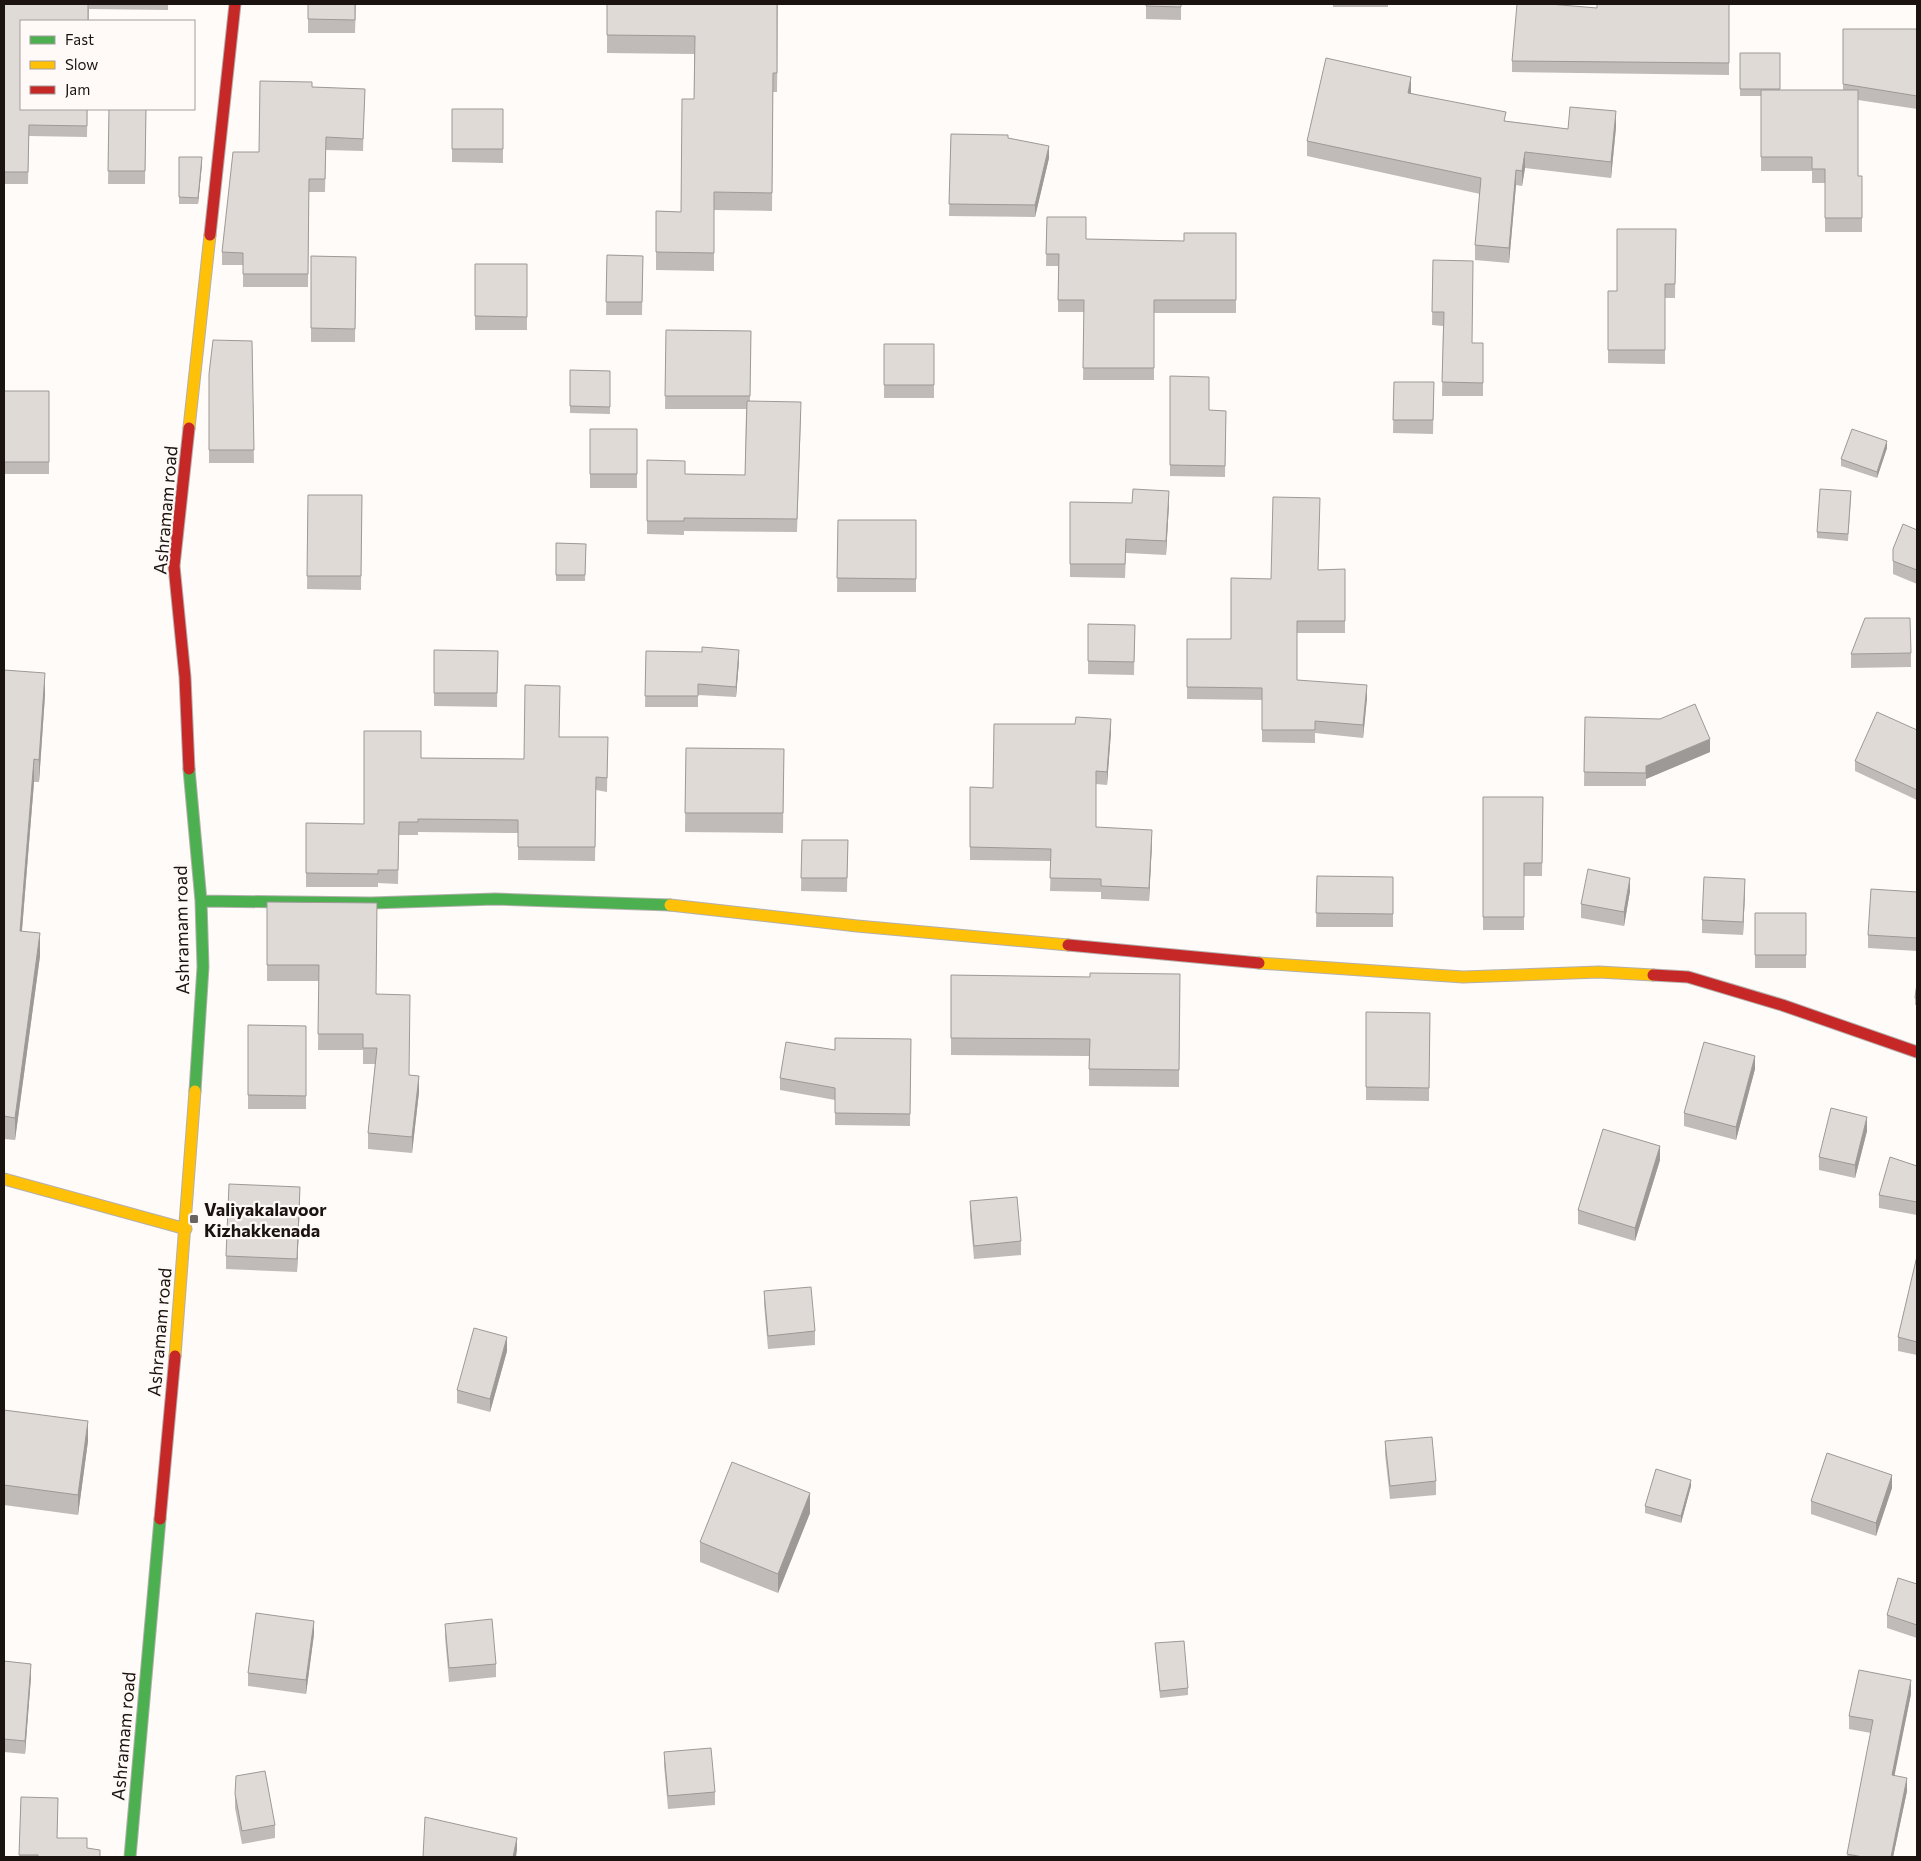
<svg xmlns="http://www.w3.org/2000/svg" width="1921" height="1861" viewBox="0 0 1921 1861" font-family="Commissioner,sans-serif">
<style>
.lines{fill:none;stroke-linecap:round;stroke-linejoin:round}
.fast-casing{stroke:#b4afad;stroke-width:13}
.slow-casing{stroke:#b4afad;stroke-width:13}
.jam-casing{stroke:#b4afad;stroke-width:13}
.fast{stroke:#4caf50;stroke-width:11}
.slow{stroke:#ffc107;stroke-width:11}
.jam{stroke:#c62828;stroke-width:11}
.wall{fill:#c0bbb8}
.shaded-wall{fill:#9c9996}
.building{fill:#dfdad6;stroke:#9c9996}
.poi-dot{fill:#6a6461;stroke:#fffaf8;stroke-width:2}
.labels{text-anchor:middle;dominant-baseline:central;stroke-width:4.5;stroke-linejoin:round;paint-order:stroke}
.street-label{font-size:18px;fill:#1a130f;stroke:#fffaf8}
.poi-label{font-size:18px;font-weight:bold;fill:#1a130f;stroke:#fffaf8;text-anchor:start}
</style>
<rect width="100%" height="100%" fill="#fefbf9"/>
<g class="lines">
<defs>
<path id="fast" d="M 189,769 L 201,901 L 203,967 L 195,1091
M 201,901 L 371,903 L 495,899 L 670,905
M 130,1857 L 160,1519"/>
<path id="slow" d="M 189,428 L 210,235
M 670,905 L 857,926 L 1068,945
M 1259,963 L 1463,977 L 1599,972 L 1653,975
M 4,1179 L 186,1229
M 175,1356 L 195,1091"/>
<path id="jam" d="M 210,235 L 235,4
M 189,769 L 185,677 L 174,566 L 189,428
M 1068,945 L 1259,963
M 1653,975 L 1688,977 L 1782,1005 L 1917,1052
M 160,1519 L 175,1356"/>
</defs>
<use href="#fast" class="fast-casing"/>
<use href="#slow" class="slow-casing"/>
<use href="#jam" class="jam-casing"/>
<use href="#fast" class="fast"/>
<use href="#slow" class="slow"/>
<use href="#jam" class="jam"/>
</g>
<path class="wall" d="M 4,4 L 168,4 L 168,10 L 89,9 L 87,137 L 29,136 L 28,184 L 4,184 Z
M 308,4 L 356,4 L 355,33 L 308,33 Z
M 607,4 L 778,4 L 777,92 L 773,92 L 772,211 L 714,210 L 714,271 L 656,270 L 656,211 L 681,212 L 694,99 L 694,54 L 607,53 Z
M 1146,4 L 1181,4 L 1181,20 L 1146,19 Z
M 1333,4 L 1388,4 L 1388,7 L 1333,7 Z
M 1729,4 L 1729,75 L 1512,72 L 1512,61 L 1597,8 Z
M 1843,29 L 1917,29 L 1917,109 L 1858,100 L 1858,176 L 1862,176 L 1862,232 L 1825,232 L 1825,183 L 1812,183 L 1812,171 L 1761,171 L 1761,96 L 1740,96 L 1740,53 L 1780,53 L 1780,90 L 1843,90 Z
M 312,87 L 365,89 L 363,151 L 326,150 L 325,192 L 309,192 L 308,287 L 243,287 L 243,265 L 222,265 L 222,252 L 259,152 Z
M 1411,93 L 1506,121 L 1568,129 L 1616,127 L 1611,178 L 1525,168 L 1522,186 L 1516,185 L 1509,263 L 1475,260 L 1475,245 L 1480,194 L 1307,156 L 1307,141 Z
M 109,109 L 146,109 L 145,184 L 108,184 Z
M 452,109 L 503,109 L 503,163 L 452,162 Z
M 951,134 L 1008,138 L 1049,158 L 1035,217 L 949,216 Z
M 179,157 L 202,164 L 198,204 L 179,204 Z
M 1047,217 L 1086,239 L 1184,241 L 1236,233 L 1236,313 L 1154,313 L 1154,380 L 1083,380 L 1084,312 L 1058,312 L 1058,266 L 1046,266 Z
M 1676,229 L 1675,298 L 1665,298 L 1665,364 L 1608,363 L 1608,291 L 1617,291 Z
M 607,255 L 643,256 L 642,315 L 606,315 Z
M 311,256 L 356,257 L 355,342 L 311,342 Z
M 1433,260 L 1472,343 L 1483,343 L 1483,396 L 1442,396 L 1443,326 L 1432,325 Z
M 475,264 L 527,264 L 527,330 L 475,330 Z
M 666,330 L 751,331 L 750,401 L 801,415 L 797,532 L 684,531 L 684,535 L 647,534 L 647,460 L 685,474 L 745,475 L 746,409 L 665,409 Z
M 252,341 L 254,463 L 209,463 L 209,374 Z
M 884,344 L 934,344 L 934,398 L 884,398 Z
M 570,370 L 610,371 L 610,414 L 570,413 Z
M 1170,376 L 1209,410 L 1226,411 L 1225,477 L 1170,476 Z
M 1394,382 L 1434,382 L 1433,434 L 1393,433 Z
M 4,391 L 49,391 L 49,474 L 4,474 Z
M 590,429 L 637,429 L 637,488 L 590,488 Z
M 1887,448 L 1877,478 L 1841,466 L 1841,459 Z
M 308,495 L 362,495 L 361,590 L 307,589 Z
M 1851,498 L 1848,541 L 1817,538 L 1817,532 Z
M 1070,502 L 1169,504 L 1166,555 L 1126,553 L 1125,578 L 1070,577 Z
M 838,520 L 916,520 L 916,592 L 837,592 Z
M 1917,530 L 1917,584 L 1893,574 L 1893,561 Z
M 556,543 L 586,544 L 585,581 L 556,581 Z
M 1345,569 L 1345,633 L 1297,633 L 1297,680 L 1367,698 L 1363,738 L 1315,733 L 1315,743 L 1262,742 L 1262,700 L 1187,699 L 1187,639 L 1231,639 L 1271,579 L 1319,570 Z
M 1088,624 L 1135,625 L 1134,675 L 1088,674 Z
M 434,650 L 498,651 L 497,707 L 434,706 Z
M 646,651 L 739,661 L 736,697 L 698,695 L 698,707 L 645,707 Z
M 1911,653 L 1911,667 L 1851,668 L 1851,654 Z
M 4,670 L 45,695 L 39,782 L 34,782 L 22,931 L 40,956 L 15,1140 L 4,1139 Z
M 1585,717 L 1710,752 L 1646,779 L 1646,786 L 1584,786 Z
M 1917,730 L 1917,800 L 1855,771 L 1855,761 Z
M 1111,732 L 1107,785 L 1096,784 L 1096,827 L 1152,843 L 1149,901 L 1101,899 L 1101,892 L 1050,891 L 1051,861 L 970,860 L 970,787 L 993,788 Z
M 559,737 L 608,737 L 607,792 L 596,790 L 595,861 L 518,860 L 518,833 L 418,832 L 418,835 L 399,835 L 398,884 L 378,883 L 378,887 L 306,887 L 306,823 L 364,824 L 421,758 L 524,759 Z
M 686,748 L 784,749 L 783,833 L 685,832 Z
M 1483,797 L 1543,797 L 1542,876 L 1524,876 L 1524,930 L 1483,930 Z
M 802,840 L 848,840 L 847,892 L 801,891 Z
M 1317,876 L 1393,877 L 1393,927 L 1316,927 Z
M 1630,891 L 1624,926 L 1581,918 L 1581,904 Z
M 1745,892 L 1743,935 L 1702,933 L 1702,920 Z
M 1917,892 L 1917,951 L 1868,948 L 1868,935 Z
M 267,902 L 377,994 L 409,1075 L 419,1092 L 412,1153 L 368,1149 L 368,1133 L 375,1064 L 363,1064 L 363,1050 L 318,1050 L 319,981 L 267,981 Z
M 1755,913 L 1806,913 L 1806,968 L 1755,968 Z
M 1180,974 L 1179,1087 L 1089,1086 L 1089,1056 L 951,1055 L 951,975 L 1090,977 Z
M 1917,983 L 1917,1005 L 1915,1005 L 1915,998 Z
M 1366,1012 L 1430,1013 L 1429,1101 L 1366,1100 Z
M 248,1025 L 306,1026 L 306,1109 L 248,1109 Z
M 911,1039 L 910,1126 L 835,1125 L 835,1100 L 780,1090 L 780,1078 L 835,1050 Z
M 1755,1069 L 1736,1140 L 1684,1126 L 1684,1113 Z
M 1867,1131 L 1855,1178 L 1819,1170 L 1819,1157 Z
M 1660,1160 L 1635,1241 L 1578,1224 L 1578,1210 Z
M 1917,1166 L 1917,1215 L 1879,1208 L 1879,1195 Z
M 300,1200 L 297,1272 L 226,1269 L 226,1256 Z
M 970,1201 L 1021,1241 L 1021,1255 L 974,1259 L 970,1215 Z
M 1917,1256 L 1917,1355 L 1898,1351 L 1898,1337 Z
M 764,1291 L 815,1331 L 815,1345 L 768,1349 L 764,1304 Z
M 507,1351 L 490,1412 L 457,1403 L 457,1390 Z
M 4,1410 L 88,1441 L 78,1515 L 4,1505 Z
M 1385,1441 L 1436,1481 L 1436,1495 L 1390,1499 L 1385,1454 Z
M 1691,1486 L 1681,1523 L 1645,1513 L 1645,1506 Z
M 1892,1488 L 1876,1536 L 1811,1514 L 1811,1501 Z
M 810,1513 L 778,1593 L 700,1562 L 700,1542 Z
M 1917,1584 L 1917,1638 L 1887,1628 L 1887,1615 Z
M 445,1624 L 496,1664 L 496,1677 L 449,1682 L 445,1637 Z
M 314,1634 L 306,1694 L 248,1686 L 248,1673 Z
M 1155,1643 L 1188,1688 L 1188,1695 L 1160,1698 Z
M 4,1661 L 31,1677 L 25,1754 L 4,1752 Z
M 1911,1694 L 1894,1775 L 1907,1791 L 1893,1857 L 1847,1857 L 1871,1733 L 1849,1729 L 1849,1716 Z
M 664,1752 L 715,1792 L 715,1805 L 668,1809 L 664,1765 Z
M 235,1794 L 275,1825 L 275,1838 L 242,1844 L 235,1808 Z
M 21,1797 L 58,1811 L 57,1838 L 87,1848 L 100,1857 L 19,1857 Z"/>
<path class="shaded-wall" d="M 1411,77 L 1411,93 L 1408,108 L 1408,93 Z
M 1616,111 L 1616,127 L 1611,178 L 1611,162 Z
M 1049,146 L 1049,158 L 1035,217 L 1035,205 Z
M 1525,152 L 1525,168 L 1522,186 L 1522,171 Z
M 202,157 L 202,164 L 198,204 L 198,198 Z
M 1516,170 L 1516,185 L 1509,263 L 1509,248 Z
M 1887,441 L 1887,448 L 1877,478 L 1877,472 Z
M 1169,491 L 1169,504 L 1166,555 L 1166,541 Z
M 739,650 L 739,661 L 736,697 L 736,687 Z
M 45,673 L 45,695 L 39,782 L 39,760 Z
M 1367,685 L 1367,698 L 1363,738 L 1363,725 Z
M 1111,719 L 1111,732 L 1107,785 L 1107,772 Z
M 1710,739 L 1710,752 L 1646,779 L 1646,766 Z
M 34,759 L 34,782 L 20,953 L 20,931 Z
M 1152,830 L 1152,843 L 1149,901 L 1149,888 Z
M 1630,878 L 1630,891 L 1624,926 L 1624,912 Z
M 1745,879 L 1745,892 L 1743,935 L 1743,922 Z
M 40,933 L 40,956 L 15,1140 L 15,1118 Z
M 1755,1056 L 1755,1069 L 1736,1140 L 1736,1127 Z
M 419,1076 L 419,1092 L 412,1153 L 412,1137 Z
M 1867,1117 L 1867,1131 L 1855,1178 L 1855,1165 Z
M 1660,1146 L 1660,1160 L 1635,1241 L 1635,1228 Z
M 300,1187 L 300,1200 L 297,1272 L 297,1259 Z
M 507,1337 L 507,1351 L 490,1412 L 490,1399 Z
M 88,1421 L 88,1441 L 78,1515 L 78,1495 Z
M 1892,1475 L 1892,1488 L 1876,1536 L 1876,1523 Z
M 1691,1480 L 1691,1486 L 1681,1523 L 1681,1516 Z
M 810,1493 L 810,1513 L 778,1593 L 778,1574 Z
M 314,1621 L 314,1634 L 306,1694 L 306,1680 Z
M 31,1664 L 31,1677 L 25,1754 L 25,1741 Z
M 1911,1680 L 1911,1694 L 1892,1788 L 1892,1775 Z
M 1907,1778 L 1907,1791 L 1893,1857 L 1891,1857 Z
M 517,1838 L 517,1850 L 516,1857 L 513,1857 Z"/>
<path class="building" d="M 4,4 L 88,4 L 88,21 L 21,21 L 21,109 L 87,109 L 87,126 L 29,125 L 28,172 L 4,172 Z
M 308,4 L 355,4 L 355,20 L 308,19 Z
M 607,4 L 777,4 L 777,73 L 773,73 L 772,193 L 714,192 L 714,253 L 656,252 L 656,211 L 681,212 L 682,99 L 694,99 L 695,36 L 607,35 Z
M 1146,4 L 1181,4 L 1181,7 L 1146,6 Z
M 1517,4 L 1549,4 L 1597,8 L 1597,4 L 1729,4 L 1729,63 L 1512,61 Z
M 1843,29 L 1917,29 L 1917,96 L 1843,84 Z
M 1740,53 L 1780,53 L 1780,89 L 1740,89 Z
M 1326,58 L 1411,77 L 1408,93 L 1506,112 L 1504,121 L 1568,129 L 1570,107 L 1616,111 L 1611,162 L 1525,152 L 1522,171 L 1516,170 L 1509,248 L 1475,245 L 1481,178 L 1307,141 Z
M 260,81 L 312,82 L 312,87 L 365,89 L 363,139 L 326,137 L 325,179 L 309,179 L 308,274 L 243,274 L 243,253 L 222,252 L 233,152 L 259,152 Z
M 1761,90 L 1858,90 L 1858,176 L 1862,176 L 1862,218 L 1825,218 L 1825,169 L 1812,169 L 1812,157 L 1761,157 Z
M 109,109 L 146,109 L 145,171 L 108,171 Z
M 452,109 L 503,109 L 503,149 L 452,149 Z
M 951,134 L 1008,135 L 1008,138 L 1049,146 L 1035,205 L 949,204 Z
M 179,157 L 202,157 L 198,198 L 179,197 Z
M 1047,217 L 1086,217 L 1086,239 L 1184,241 L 1184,233 L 1236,233 L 1236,300 L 1154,300 L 1154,368 L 1083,368 L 1084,300 L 1058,300 L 1059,254 L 1046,254 Z
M 1617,229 L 1676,229 L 1675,284 L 1665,284 L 1665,350 L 1608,350 L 1608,291 L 1617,291 Z
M 607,255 L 643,256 L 642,302 L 606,302 Z
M 311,256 L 356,257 L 355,329 L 311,328 Z
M 1433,260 L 1473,261 L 1472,343 L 1483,343 L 1483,383 L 1442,382 L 1444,312 L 1432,312 Z
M 475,264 L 527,264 L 527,317 L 475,316 Z
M 666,330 L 751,331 L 750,396 L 665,396 Z
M 213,340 L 252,341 L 254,450 L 209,450 L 209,374 Z
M 884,344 L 934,344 L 934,385 L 884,385 Z
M 570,370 L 610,371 L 610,407 L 570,406 Z
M 1170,376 L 1209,377 L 1209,410 L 1226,411 L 1225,466 L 1170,465 Z
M 1394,382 L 1434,382 L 1433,420 L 1393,420 Z
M 4,391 L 49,391 L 49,462 L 4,462 Z
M 747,401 L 801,402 L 797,519 L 684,518 L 684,521 L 647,521 L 647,460 L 685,461 L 685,474 L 745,475 Z
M 590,429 L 637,429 L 637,474 L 590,474 Z
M 1852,429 L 1887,441 L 1877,472 L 1841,459 Z
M 1133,489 L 1169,491 L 1166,541 L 1126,539 L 1125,564 L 1070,564 L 1070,502 L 1132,503 Z
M 1820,489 L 1851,491 L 1848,534 L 1817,532 Z
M 308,495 L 362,495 L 361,576 L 307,576 Z
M 1273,497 L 1320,498 L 1318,570 L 1345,569 L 1345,621 L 1297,621 L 1297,680 L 1367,685 L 1363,725 L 1315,721 L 1315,730 L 1262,730 L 1262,688 L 1187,687 L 1187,639 L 1231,639 L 1231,578 L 1271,579 Z
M 838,520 L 916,520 L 916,579 L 837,578 Z
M 1903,524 L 1917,530 L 1917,570 L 1893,561 L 1893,549 Z
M 556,543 L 586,544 L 585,575 L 556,575 Z
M 1865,618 L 1910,618 L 1911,653 L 1851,654 Z
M 1088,624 L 1135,625 L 1134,662 L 1088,661 Z
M 702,647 L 739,650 L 736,687 L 698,684 L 698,696 L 645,696 L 646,651 L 702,652 Z
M 434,650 L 498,651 L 497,693 L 434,693 Z
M 4,670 L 45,673 L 39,760 L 34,759 L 20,931 L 40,933 L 15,1118 L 4,1116 Z
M 525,685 L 560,686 L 559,737 L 608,737 L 607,778 L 596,777 L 595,847 L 518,847 L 518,820 L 418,819 L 418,822 L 399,822 L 398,870 L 378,870 L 378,874 L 306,873 L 306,823 L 364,824 L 364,731 L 421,731 L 421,758 L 524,759 Z
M 1695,704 L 1710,739 L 1646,766 L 1646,773 L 1584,772 L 1585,717 L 1660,719 Z
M 1877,712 L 1917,730 L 1917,790 L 1855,761 Z
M 1076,717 L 1111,719 L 1107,772 L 1096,771 L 1096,827 L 1152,830 L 1149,888 L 1101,886 L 1101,879 L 1050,878 L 1051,849 L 970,847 L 970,787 L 993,788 L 994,724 L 1075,724 Z
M 686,748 L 784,749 L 783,813 L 685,813 Z
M 1483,797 L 1543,797 L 1542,863 L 1524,863 L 1524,917 L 1483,917 Z
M 802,840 L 848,840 L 847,878 L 801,878 Z
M 1588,869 L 1630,878 L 1624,912 L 1581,904 Z
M 1317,876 L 1393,877 L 1393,914 L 1316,913 Z
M 1704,877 L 1745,879 L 1743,922 L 1702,920 Z
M 1871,889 L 1917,892 L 1917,938 L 1868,935 Z
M 267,902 L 377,903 L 376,994 L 410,995 L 409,1075 L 419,1076 L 412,1137 L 368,1133 L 377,1048 L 363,1048 L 363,1034 L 318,1034 L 319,965 L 267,965 Z
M 1755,913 L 1806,913 L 1806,955 L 1755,955 Z
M 1090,973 L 1180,974 L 1179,1070 L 1089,1069 L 1090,1039 L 951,1038 L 951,975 L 1090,977 Z
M 1917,983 L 1917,998 L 1915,998 Z
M 1366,1012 L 1430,1013 L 1429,1088 L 1366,1087 Z
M 248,1025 L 306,1026 L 306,1096 L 248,1095 Z
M 835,1038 L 911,1039 L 910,1114 L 835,1113 L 835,1088 L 780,1078 L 786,1042 L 835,1050 Z
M 1704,1042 L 1755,1056 L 1736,1127 L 1684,1113 Z
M 1831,1108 L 1867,1117 L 1855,1165 L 1819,1157 Z
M 1603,1129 L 1660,1146 L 1635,1228 L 1578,1210 Z
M 1890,1157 L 1917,1166 L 1917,1202 L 1879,1195 Z
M 229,1184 L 300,1187 L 297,1259 L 226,1256 Z
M 1017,1197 L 1021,1241 L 974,1246 L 970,1201 Z
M 1917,1256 L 1917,1342 L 1898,1337 Z
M 811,1287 L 815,1331 L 768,1336 L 764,1291 Z
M 474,1328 L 507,1337 L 490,1399 L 457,1390 Z
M 4,1410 L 88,1421 L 78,1495 L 4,1485 Z
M 1432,1437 L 1436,1481 L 1390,1486 L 1385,1441 Z
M 1827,1453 L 1892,1475 L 1876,1523 L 1811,1501 Z
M 732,1462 L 810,1493 L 778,1574 L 700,1542 Z
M 1656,1469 L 1691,1480 L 1681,1516 L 1645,1506 Z
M 1898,1578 L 1917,1584 L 1917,1625 L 1887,1615 Z
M 256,1613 L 314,1621 L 306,1680 L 248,1673 Z
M 492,1619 L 496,1664 L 449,1668 L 445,1624 Z
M 1184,1641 L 1188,1688 L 1160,1691 L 1155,1643 Z
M 4,1661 L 31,1664 L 25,1741 L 4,1739 Z
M 1859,1670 L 1911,1680 L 1892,1775 L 1907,1778 L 1891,1857 L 1863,1857 L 1847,1854 L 1873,1720 L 1849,1716 Z
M 711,1748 L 715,1792 L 668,1796 L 664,1752 Z
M 265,1771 L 275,1825 L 242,1831 L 235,1794 L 236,1776 Z
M 21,1797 L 58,1798 L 57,1838 L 87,1838 L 87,1848 L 100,1850 L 100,1857 L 38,1857 L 38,1855 L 19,1855 Z
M 425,1817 L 517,1838 L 513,1857 L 423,1857 Z"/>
<rect class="poi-dot" x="189" y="1214" width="10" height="10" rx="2.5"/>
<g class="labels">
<g class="street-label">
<text transform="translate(165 510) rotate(-85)">Ashramam road</text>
<text transform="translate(181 930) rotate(-91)">Ashramam road</text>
<text transform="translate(159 1332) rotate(-85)">Ashramam road</text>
<text transform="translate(123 1736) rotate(-85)">Ashramam road</text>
</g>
<g class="poi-label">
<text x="204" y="1209">Valiyakalavoor<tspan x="204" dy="21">Kizhakkenada</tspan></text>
</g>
</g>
<rect width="1921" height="1861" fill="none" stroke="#1a130f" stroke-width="10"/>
<rect x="20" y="20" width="175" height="90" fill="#fffaf8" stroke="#a39e9b"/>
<rect x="30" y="36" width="25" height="8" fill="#4caf50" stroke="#a39e9b"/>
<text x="65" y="45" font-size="15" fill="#1a130f">Fast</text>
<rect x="30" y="61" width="25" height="8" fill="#ffc107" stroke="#a39e9b"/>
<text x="65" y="70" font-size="15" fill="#1a130f">Slow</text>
<rect x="30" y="86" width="25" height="8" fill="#c62828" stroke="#a39e9b"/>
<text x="65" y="95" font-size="15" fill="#1a130f">Jam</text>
</svg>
